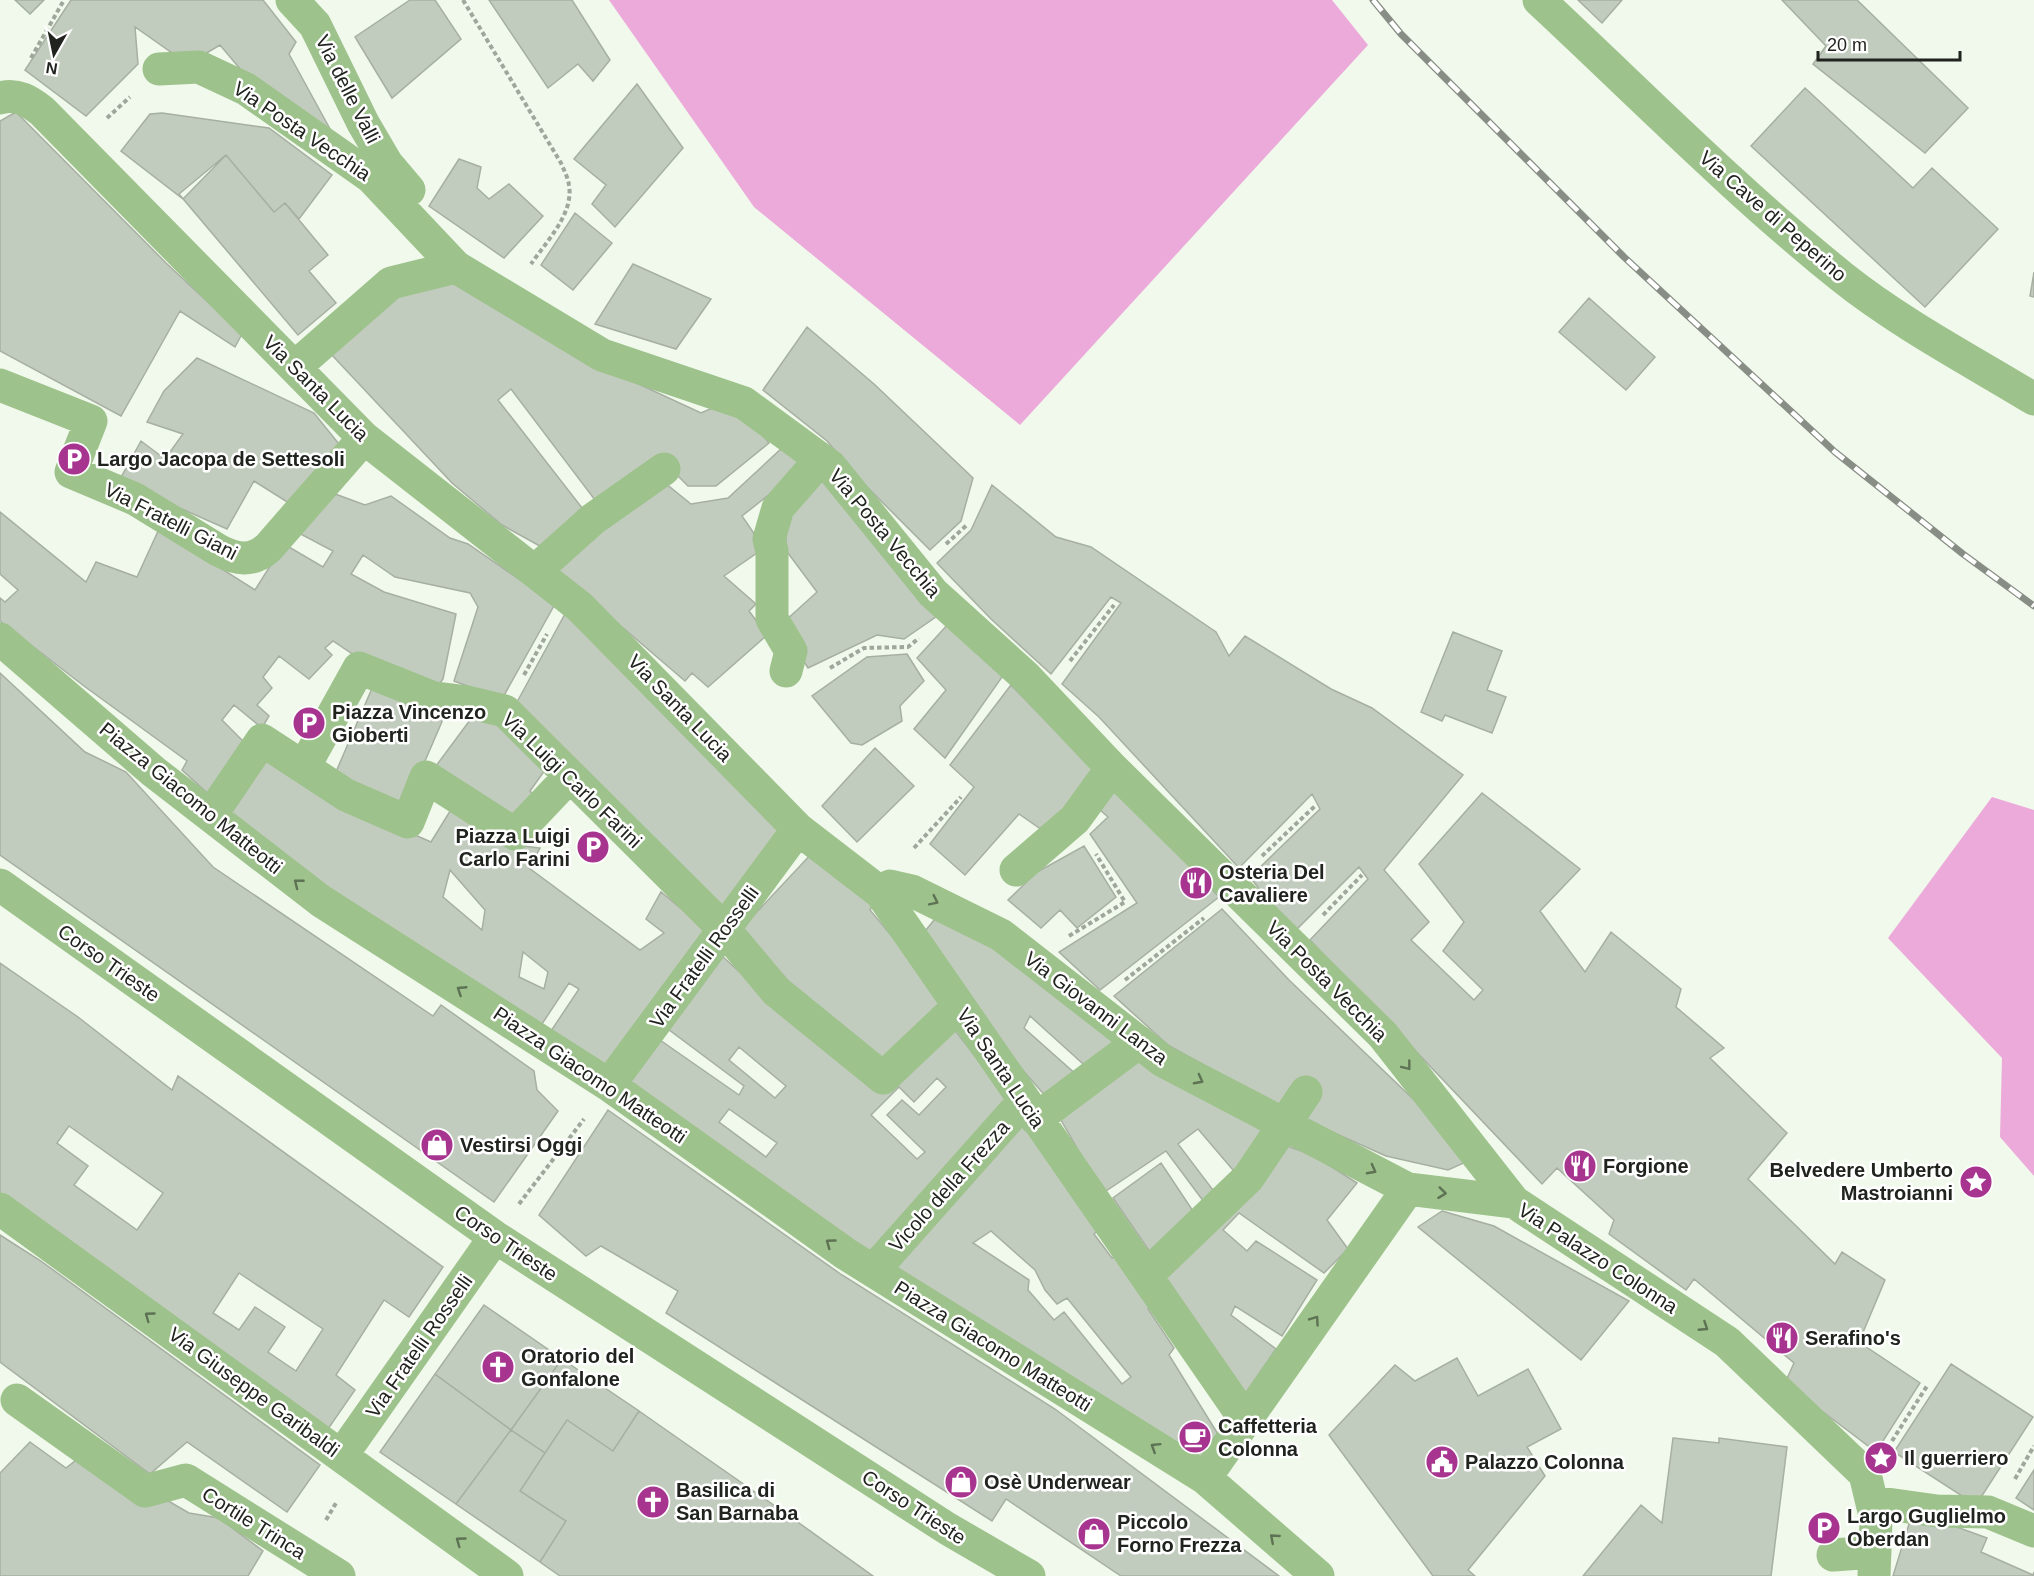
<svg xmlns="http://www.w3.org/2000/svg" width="2034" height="1576" viewBox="0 0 2034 1576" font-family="Arial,sans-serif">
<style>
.green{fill:#ecaada}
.building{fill:#c2ccbe;stroke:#a6afa1;stroke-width:1.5;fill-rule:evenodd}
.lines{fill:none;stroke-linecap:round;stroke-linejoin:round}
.path{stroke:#9fa69b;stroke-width:4;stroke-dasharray:4.5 3;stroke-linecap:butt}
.minor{stroke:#9dc28b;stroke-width:33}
.rail-casing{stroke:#888e85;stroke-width:7}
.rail{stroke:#fff;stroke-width:4.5;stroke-dasharray:14;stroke-linecap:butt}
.oneway{stroke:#5e7254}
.labels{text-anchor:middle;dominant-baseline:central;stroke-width:5;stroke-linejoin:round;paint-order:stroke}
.street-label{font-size:20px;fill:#20231e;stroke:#fff}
.poi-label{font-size:20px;font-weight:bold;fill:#20231e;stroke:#fff;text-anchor:start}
</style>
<rect width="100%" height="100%" fill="#f0f9eb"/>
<path class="green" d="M 609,0 L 1332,0 L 1368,45 L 1020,425 L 754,207 Z
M 1992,797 L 2034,810 L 2034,1176 L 2000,1137 L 2002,1058 L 1888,938 Z"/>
<path class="building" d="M 15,0 L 44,0 L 30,14 Z
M 71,0 L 263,0 L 296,42 L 289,54 L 335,138 L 257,89 L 220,45 L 188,64 L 135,27 L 138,64 L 86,116 L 25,70 Z
M 410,0 L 435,0 L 461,39 L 392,98 L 355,37 Z
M 489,0 L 572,0 L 610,60 L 593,81 L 578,64 L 548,88 Z
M 1578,0 L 1622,0 L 1602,23 Z
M 1782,0 L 1857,0 L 1968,108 L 1925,153 L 1813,64 L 1826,46 Z
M 637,84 L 683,148 L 615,227 L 592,204 L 606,185 L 574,159 Z
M 1805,88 L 1913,188 L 1932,168 L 1998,229 L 1925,307 L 1751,146 Z
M 16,112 L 166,263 L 242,334 L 235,347 L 180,311 L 121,416 L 0,351 L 0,121 Z
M 162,113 L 269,128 L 332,175 L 299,219 L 285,203 L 274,212 L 226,155 L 183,199 L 121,151 L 150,114 Z
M 226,155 L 274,212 L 285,203 L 328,255 L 309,271 L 336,303 L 298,335 L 179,194 Z
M 459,159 L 481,167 L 477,188 L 489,199 L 509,184 L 543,216 L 504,258 L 429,206 Z
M 575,213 L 612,243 L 573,290 L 541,265 Z
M 633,264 L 711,299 L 676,349 L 595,324 Z
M 2034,272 L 2034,297 L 2030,296 Z
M 458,282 L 617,374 L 701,413 L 717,406 L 749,418 L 769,443 L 716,486 L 688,486 L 661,459 L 598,504 L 511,389 L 498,400 L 586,513 L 547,550 L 502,525 L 452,483 L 331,354 L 406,288 Z
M 1589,298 L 1655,357 L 1626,390 L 1559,332 Z
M 807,327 L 874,384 L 973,478 L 961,521 L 930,550 L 861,481 L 827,441 L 763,390 Z
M 197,358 L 314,413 L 343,449 L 292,505 L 254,481 L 227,529 L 119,481 L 141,441 L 165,459 L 183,434 L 147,422 L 164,391 Z
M 782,448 L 809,463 L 742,516 L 764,548 L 724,576 L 756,604 L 749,611 L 767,635 L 708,687 L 692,673 L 685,681 L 552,567 L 660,479 L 691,504 L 728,498 Z
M 821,470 L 940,614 L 904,639 L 877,635 L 808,668 L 786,633 L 785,621 L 817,592 L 785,549 L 789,507 Z
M 992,485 L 1056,537 L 1091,547 L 1216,632 L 1229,656 L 1245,636 L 1331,689 L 1372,708 L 1463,775 L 1384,870 L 1429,922 L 1411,940 L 1474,1000 L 1483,990 L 1443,951 L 1464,922 L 1419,864 L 1482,793 L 1580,869 L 1540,911 L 1585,972 L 1611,932 L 1681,989 L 1676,1007 L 1724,1048 L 1710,1058 L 1787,1133 L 1748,1179 L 1835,1264 L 1842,1252 L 1885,1280 L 1859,1342 L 1920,1383 L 1876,1452 L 1785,1383 L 1794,1363 L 1694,1279 L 1686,1290 L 1609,1234 L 1614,1220 L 1557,1168 L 1542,1184 L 1310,940 L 1368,879 L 1359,867 L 1293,933 L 1250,877 L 1320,809 L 1312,794 L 1239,868 L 1099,717 L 1062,684 L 1121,603 L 1111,597 L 1051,674 L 991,619 L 937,563 L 971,530 Z
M 327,491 L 365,505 L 391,496 L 450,538 L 468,544 L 555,604 L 502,699 L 454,681 L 478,607 L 470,593 L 395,577 L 363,555 L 351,574 L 384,592 L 456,614 L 443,679 L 434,691 L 360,659 L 333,641 L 325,648 L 332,655 L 309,679 L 279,656 L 263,677 L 272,688 L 257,705 L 269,716 L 262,728 L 234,705 L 222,720 L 246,744 L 214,799 L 182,770 L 187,761 L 84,686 L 0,621 L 0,598 L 5,602 L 18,590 L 0,574 L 0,512 L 86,582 L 96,562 L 137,577 L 159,529 L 255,590 L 284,544 L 323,567 L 333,551 L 293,530 Z
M 565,614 L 785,829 L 718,915 L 511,713 Z
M 950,622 L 1007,670 L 945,758 L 914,729 L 946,690 L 917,658 Z
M 1453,632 L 1502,651 L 1487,690 L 1506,697 L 1492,733 L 1445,715 L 1442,721 L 1421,712 Z
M 907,654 L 924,681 L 900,706 L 902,721 L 862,745 L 851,743 L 812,696 L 867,657 Z
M 0,673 L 85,752 L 126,772 L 213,867 L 433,1016 L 441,1005 L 534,1071 L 537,1090 L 558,1111 L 494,1202 L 0,855 Z
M 1011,685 L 1100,776 L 1052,837 L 1019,814 L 965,875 L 930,844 L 974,787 L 950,765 Z
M 373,686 L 444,717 L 403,812 L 332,781 Z
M 476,712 L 527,738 L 550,763 L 530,791 L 540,802 L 513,829 L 430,774 Z
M 875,748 L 914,786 L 857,842 L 822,806 Z
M 265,756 L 360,811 L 431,842 L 455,803 L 507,844 L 540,848 L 529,868 L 640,950 L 664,933 L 646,919 L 661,892 L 708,931 L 608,1071 L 549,1034 L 579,989 L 569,983 L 540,1027 L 373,925 L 221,814 ZM 450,870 L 485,910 L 482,930 L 443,897 ZM 523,952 L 548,972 L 544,989 L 519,977 Z
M 1112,780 L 1219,897 L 1100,990 L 1059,952 L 1137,903 L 1090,834 L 1108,817 L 1090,801 Z
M 1084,846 L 1116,897 L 1077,928 L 1060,910 L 1041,928 L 1008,900 L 1037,872 Z
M 814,851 L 877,898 L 870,910 L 929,981 L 945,1013 L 884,1067 L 797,990 L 740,930 Z
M 1222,909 L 1289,980 L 1436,1121 L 1466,1162 L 1448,1170 L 1386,1156 L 1283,1110 L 1168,1045 L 1114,996 Z
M 935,919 L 999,941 L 1126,1044 L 1092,1072 L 1030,1016 L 1024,1028 L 1079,1077 L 1048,1099 L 993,1036 L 921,936 Z
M 720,954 L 759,990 L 884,1086 L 949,1023 L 1010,1100 L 874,1256 L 625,1083 L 657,1038 L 739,1095 L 744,1086 L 668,1029 ZM 739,1047 L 786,1086 L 775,1098 L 729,1060 ZM 937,1078 L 946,1087 L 919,1115 L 902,1100 L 887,1115 L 925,1152 L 917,1159 L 871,1115 L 899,1087 L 914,1102 ZM 729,1109 L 777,1143 L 766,1157 L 719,1122 Z
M 0,963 L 78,1017 L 172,1090 L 178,1076 L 443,1267 L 409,1317 L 384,1300 L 336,1375 L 355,1390 L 328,1429 L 0,1194 ZM 69,1126 L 163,1193 L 137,1230 L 74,1185 L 88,1166 L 57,1143 ZM 239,1273 L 323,1329 L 296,1371 L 268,1352 L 285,1327 L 255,1307 L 239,1330 L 213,1313 Z
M 1138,1052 L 1269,1135 L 1239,1177 L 1198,1129 L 1178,1144 L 1216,1194 L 1204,1202 L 1166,1151 L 1103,1193 L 1058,1115 Z
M 608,1110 L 842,1275 L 1055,1409 L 1279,1576 L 1121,1576 L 1006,1499 L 992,1521 L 666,1313 L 678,1291 L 601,1246 L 586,1256 L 539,1215 Z
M 1021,1119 L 1100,1229 L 1094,1234 L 1112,1258 L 1118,1255 L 1154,1305 L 1148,1309 L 1174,1348 L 1169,1355 L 1221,1439 L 1200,1466 L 889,1264 ZM 991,1231 L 1035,1270 L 1045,1290 L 1057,1304 L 1067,1298 L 1131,1377 L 1122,1384 L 1064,1312 L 1054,1320 L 1028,1290 L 1029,1280 L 973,1243 Z
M 1287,1146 L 1313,1155 L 1357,1183 L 1327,1220 L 1348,1249 L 1324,1273 L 1239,1213 L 1223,1230 L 1247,1251 L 1256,1241 L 1317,1280 L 1282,1336 L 1235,1306 L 1231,1315 L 1276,1349 L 1243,1397 L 1160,1279 Z
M 1161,1163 L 1197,1217 L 1150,1252 L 1113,1198 Z
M 1442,1211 L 1494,1226 L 1629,1301 L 1581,1360 L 1418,1227 Z
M 0,1235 L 41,1261 L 320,1465 L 287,1512 L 187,1442 L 150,1474 L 0,1362 Z
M 484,1305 L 562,1359 L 511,1430 L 435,1374 Z
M 1457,1358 L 1478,1396 L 1528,1369 L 1561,1429 L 1527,1447 L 1545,1476 L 1468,1570 L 1475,1576 L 1433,1576 L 1329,1435 L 1395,1365 L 1415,1381 Z
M 562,1359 L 639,1411 L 613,1451 L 567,1420 L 545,1453 L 511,1430 Z
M 1951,1364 L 2033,1417 L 1976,1505 L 1894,1452 Z
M 435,1374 L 511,1430 L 456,1504 L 380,1452 Z
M 639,1411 L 785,1513 L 873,1576 L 560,1576 L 540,1562 L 566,1521 L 520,1491 L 545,1453 L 567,1420 L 613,1451 Z
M 511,1430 L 545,1453 L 520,1491 L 566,1521 L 540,1562 L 456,1504 Z
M 1673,1438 L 1719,1443 L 1719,1438 L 1787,1447 L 1771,1576 L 1583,1576 L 1641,1505 L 1662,1523 Z
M 30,1442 L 66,1468 L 85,1453 L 189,1513 L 219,1518 L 263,1551 L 248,1576 L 0,1576 L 0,1473 Z
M 2034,1470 L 2034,1510 L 2016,1498 Z
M 1913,1511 L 1987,1538 L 1981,1552 L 2033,1575 L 2034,1572 L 2034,1576 L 1893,1576 Z"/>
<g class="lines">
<path class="path" d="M 463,0 L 561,163 C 564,170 568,178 569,185 C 574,214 546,242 531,264
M 31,58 L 64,0
M 107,118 L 130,97
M 946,544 L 968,524
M 1070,661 L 1114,605
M 830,668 L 864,648 L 908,647 L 919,638
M 524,675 L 547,634
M 914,848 L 961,797
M 1262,856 L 1315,806
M 1323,915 L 1362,875
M 1069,936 L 1125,902 L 1096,854
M 1125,980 L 1204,918
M 519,1204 L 584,1119
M 1892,1441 L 1927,1386
M 2015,1479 L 2034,1446
M 326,1520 L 336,1503"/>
<path class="minor" d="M 292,0 L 315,25 L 363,123 L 387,164 L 409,190
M 1539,0 C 1639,93 1735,191 1842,277 C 1901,324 1970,360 2034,399
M 159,69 L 199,67 L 246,89 L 371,177 L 456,267 L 602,355 L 744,403 L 830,466 L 933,593 L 1026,677 L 1112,768 L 1383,1035 L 1514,1202
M 0,98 C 17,93 29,101 42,111 L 364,438 L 580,607 L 798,829 L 881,893 L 1245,1419
M 295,367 L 391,283 L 456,267
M 0,385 L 91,421 L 71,472 L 135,499 L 218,550 C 237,560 252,562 268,548 L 364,438
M 535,571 L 593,519 L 664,469
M 0,639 L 154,772 L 321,901 L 609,1085 L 846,1254 L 1205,1478 L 1318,1576
M 786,671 L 791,651 L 772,619 L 772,551 L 769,539 L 778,508 L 820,460
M 304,767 L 359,668 L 434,698 L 467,702 L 505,711 L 724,929 L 776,991 L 883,1078 L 959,1006
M 211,815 L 262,740 L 346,795 L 408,822 L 426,777 L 515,834 L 570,776
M 1016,870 L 1075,819 L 1112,768
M 0,885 L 495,1237 L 948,1529 L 1029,1576
M 881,893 L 890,886 L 912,891 L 1001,935 L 1163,1061 L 1408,1189
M 609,1085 L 798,829
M 1036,1119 L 1139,1042
M 0,1209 L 507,1576
M 873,1271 L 1024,1101
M 1146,1276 L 1248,1178 L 1306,1092
M 17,1400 L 145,1491 L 186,1480 L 339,1576
M 342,1455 L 495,1237
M 1205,1478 L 1408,1189 L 1514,1202 L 1727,1342 L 1865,1474 L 1876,1520 L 1874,1576
M 1873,1502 L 1937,1511 L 1988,1512 L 2034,1531
M 1833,1555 L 1875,1552"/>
<defs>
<path id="rail" d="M 1373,0 L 1401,34 L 1624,257 L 1835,452 L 1963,554 L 2034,606"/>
</defs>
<use href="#rail" class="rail-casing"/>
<use href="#rail" class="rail"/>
</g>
<defs><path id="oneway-chevron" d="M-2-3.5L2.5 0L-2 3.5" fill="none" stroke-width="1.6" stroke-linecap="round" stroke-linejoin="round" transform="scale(1.5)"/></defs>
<g class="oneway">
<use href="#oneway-chevron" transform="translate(298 883) rotate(-142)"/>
<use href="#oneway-chevron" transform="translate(934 901) rotate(26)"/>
<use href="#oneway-chevron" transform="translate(461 990) rotate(-147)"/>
<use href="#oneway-chevron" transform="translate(1407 1066) rotate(52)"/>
<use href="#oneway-chevron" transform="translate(1199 1080) rotate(28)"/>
<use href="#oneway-chevron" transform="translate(1372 1170) rotate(28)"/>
<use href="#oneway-chevron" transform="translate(1442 1193) rotate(7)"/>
<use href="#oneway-chevron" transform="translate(830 1243) rotate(-144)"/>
<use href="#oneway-chevron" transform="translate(149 1316) rotate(-144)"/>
<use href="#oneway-chevron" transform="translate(1315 1320) rotate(-55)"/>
<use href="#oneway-chevron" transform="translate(1704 1327) rotate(33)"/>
<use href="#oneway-chevron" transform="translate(1155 1447) rotate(-148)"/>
<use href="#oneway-chevron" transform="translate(1274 1538) rotate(-139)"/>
<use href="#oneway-chevron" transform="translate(460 1541) rotate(-144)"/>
</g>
<defs>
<symbol id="parking-disc" viewBox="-11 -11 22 22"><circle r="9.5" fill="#a73590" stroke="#fff"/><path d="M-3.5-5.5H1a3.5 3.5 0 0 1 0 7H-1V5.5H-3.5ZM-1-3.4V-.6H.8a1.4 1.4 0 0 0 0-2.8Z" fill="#fff"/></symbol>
<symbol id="restaurant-disc" viewBox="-11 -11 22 22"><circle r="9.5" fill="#a73590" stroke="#fff"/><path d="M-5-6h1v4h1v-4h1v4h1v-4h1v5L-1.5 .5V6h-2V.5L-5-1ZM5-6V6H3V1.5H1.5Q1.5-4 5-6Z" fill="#fff"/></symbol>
<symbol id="shop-disc" viewBox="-11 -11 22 22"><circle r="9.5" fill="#a73590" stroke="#fff"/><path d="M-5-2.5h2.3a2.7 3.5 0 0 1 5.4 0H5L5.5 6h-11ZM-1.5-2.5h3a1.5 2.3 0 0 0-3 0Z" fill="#fff"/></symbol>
<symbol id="sight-disc" viewBox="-11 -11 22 22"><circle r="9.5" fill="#a73590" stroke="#fff"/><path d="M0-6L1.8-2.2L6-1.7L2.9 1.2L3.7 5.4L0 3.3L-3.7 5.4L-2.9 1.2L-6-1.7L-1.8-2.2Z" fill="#fff"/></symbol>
<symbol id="church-disc" viewBox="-11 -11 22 22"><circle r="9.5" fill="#a73590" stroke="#fff"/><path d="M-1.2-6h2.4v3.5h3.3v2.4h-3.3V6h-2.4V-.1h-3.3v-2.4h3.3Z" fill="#fff"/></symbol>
<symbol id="cafe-disc" viewBox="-11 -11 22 22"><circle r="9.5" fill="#a73590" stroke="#fff"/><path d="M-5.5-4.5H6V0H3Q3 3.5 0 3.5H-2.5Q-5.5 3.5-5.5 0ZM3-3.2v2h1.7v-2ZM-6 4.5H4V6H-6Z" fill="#fff"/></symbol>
<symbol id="civic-disc" viewBox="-11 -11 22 22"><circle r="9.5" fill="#a73590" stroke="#fff"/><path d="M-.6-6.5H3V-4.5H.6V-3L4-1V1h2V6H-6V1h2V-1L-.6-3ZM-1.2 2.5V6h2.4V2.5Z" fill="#fff"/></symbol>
</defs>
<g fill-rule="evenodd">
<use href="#parking-disc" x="55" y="440" width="38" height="38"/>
<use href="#parking-disc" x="290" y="704" width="38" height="38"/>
<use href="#parking-disc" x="574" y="828" width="38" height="38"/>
<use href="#restaurant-disc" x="1177" y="864" width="38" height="38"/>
<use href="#shop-disc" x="418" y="1126" width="38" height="38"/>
<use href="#restaurant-disc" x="1561" y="1147" width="38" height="38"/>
<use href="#sight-disc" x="1957" y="1163" width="38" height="38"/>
<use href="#restaurant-disc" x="1763" y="1319" width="38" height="38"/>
<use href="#church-disc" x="479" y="1348" width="38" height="38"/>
<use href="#cafe-disc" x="1176" y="1418" width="38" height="38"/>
<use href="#sight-disc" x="1862" y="1439" width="38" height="38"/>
<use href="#civic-disc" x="1423" y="1443" width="38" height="38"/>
<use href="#shop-disc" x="942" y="1463" width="38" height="38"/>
<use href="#church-disc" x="634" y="1483" width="38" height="38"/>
<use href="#parking-disc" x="1805" y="1509" width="38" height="38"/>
<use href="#shop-disc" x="1075" y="1515" width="38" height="38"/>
</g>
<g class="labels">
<g class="street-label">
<text transform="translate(348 89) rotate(63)">Via delle Valli</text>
<text transform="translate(302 131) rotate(34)">Via Posta Vecchia</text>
<text transform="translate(1773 216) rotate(41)">Via Cave di Peperino</text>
<text transform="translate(316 388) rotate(45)">Via Santa Lucia</text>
<text transform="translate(171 521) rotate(27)">Via Fratelli Giani</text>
<text transform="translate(885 533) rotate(50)">Via Posta Vecchia</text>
<text transform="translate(680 708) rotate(46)">Via Santa Lucia</text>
<text transform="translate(572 780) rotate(44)">Via Luigi Carlo Farini</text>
<text transform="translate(191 798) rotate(39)">Piazza Giacomo Matteotti</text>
<text transform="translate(704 957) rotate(-54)">Via Fratelli Rosselli</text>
<text transform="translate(109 963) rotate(35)">Corso Trieste</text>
<text transform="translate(1327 981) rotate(45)">Via Posta Vecchia</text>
<text transform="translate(1096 1008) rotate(37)">Via Giovanni Lanza</text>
<text transform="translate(1001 1068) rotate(56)">Via Santa Lucia</text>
<text transform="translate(590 1075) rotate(34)">Piazza Giacomo Matteotti</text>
<text transform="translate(949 1186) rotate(-48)">Vicolo della Frezza</text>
<text transform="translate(506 1243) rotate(34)">Corso Trieste</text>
<text transform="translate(1598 1258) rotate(33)">Via Palazzo Colonna</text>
<text transform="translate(419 1346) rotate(-55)">Via Fratelli Rosselli</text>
<text transform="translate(993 1346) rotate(32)">Piazza Giacomo Matteotti</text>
<text transform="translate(254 1392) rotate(36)">Via Giuseppe Garibaldi</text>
<text transform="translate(914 1507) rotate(33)">Corso Trieste</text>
<text transform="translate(254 1523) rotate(32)">Cortile Trinca</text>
</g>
<g class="poi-label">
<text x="97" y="459">Largo Jacopa de Settesoli</text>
<text x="332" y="712">Piazza Vincenzo<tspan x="332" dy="23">Gioberti</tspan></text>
<text x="570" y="836" text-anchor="end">Piazza Luigi<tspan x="570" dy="23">Carlo Farini</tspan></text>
<text x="1219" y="872">Osteria Del<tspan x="1219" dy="23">Cavaliere</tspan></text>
<text x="460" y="1145">Vestirsi Oggi</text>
<text x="1603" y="1166">Forgione</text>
<text x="1953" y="1170" text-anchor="end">Belvedere Umberto<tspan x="1953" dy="23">Mastroianni</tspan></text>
<text x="1805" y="1338">Serafino's</text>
<text x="521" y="1356">Oratorio del<tspan x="521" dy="23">Gonfalone</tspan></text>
<text x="1218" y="1426">Caffetteria<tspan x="1218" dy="23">Colonna</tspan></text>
<text x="1904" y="1458">Il guerriero</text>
<text x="1465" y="1462">Palazzo Colonna</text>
<text x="984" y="1482">Osè Underwear</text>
<text x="676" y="1490">Basilica di<tspan x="676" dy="23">San Barnaba</tspan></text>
<text x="1847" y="1516">Largo Guglielmo<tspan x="1847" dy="23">Oberdan</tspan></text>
<text x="1117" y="1522">Piccolo<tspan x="1117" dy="23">Forno Frezza</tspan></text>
</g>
</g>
<g transform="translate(54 54) rotate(189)" stroke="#ffffff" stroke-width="4.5" paint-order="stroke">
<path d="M0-4.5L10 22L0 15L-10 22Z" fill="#20231e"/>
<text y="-9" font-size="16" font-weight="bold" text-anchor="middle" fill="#20231e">N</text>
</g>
<path d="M1818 51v9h142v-9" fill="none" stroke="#20231e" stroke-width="3"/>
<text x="1827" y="51" font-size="18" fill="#20231e" stroke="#ffffff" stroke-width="4.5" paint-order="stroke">20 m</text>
</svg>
